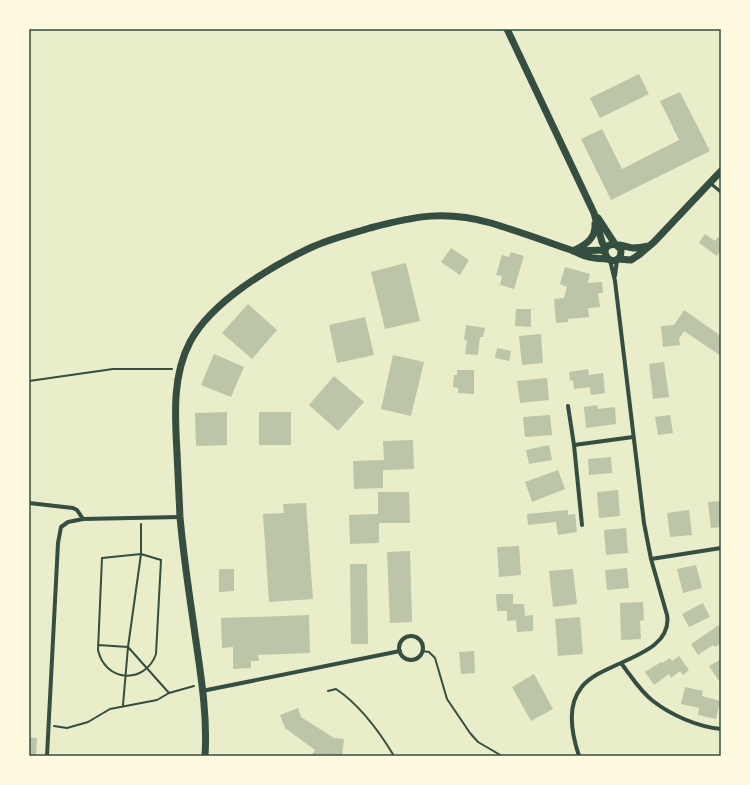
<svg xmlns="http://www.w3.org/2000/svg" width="750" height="785" viewBox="0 0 750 785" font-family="'Nunito Sans',sans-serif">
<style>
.building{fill:#bcc5a7}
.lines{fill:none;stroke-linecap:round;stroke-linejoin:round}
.path{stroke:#344e41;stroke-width:2}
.service{stroke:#344e41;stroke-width:3}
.minor{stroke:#344e41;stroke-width:4}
.tertiary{stroke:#344e41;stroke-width:7}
.neatline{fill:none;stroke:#344e41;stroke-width:1.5}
</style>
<rect width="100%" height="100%" fill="#e9edc9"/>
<path class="building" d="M 639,74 L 649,94 L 600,118 L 590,98 Z
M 680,92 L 710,151 L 611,200 L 581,139 L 602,129 L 622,169 L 679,140 L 660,101 Z
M 705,234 L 715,241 L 718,237 L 721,239 L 721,250 L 717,256 L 699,243 Z
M 451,248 L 469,260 L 460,275 L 441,262 Z
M 511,252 L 524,256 L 514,289 L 500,285 L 502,276 L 496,275 L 502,255 L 509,257 Z
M 406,263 L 420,321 L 385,329 L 371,272 Z
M 565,267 L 590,274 L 588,283 L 602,282 L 603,293 L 598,293 L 600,307 L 588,308 L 589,317 L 568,319 L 568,322 L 556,323 L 554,299 L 564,298 L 567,287 L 560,284 Z
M 248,304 L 277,330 L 252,359 L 222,333 Z
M 516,309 L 531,309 L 531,327 L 515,326 Z
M 684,310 L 721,336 L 721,356 L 684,331 L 679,339 L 680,345 L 663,347 L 661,326 L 674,325 Z
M 365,317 L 374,355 L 337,363 L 329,325 Z
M 466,325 L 485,328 L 483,337 L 480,337 L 478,355 L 465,354 L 467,340 L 464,340 Z
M 541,334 L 543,363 L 522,365 L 519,336 Z
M 497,348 L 511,351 L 509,361 L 495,358 Z
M 214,354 L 244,367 L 231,397 L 201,385 Z
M 393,355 L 424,362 L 411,416 L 381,409 Z
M 664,362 L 669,397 L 653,399 L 649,364 Z
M 588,369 L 589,375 L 603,373 L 605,393 L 591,395 L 590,387 L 574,389 L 573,380 L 570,381 L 569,372 Z
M 457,370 L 474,370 L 474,394 L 458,393 L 458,388 L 453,387 L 454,375 L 457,375 Z
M 334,376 L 364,402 L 338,431 L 309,405 Z
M 547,378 L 549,400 L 520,403 L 517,381 Z
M 597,405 L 598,409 L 615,407 L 616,424 L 586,428 L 584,407 Z
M 227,412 L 227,445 L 196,446 L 195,413 Z
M 259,412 L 291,412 L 291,445 L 259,445 Z
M 550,415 L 552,435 L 525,437 L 523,417 Z
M 670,415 L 673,433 L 658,435 L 655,417 Z
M 413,440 L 414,469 L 383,470 L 383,488 L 354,489 L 353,461 L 384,460 L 383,441 Z
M 549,445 L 552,460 L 529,464 L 526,450 Z
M 611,457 L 612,473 L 589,475 L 588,459 Z
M 558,470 L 565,489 L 532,502 L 525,482 Z
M 618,490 L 620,516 L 599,518 L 597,492 Z
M 378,492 L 409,492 L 410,523 L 379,523 L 379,543 L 350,544 L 349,515 L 378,514 Z
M 721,501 L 721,527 L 711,528 L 708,502 Z
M 306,503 L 313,599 L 269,602 L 263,514 L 284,513 L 283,504 Z
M 568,510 L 568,515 L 575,514 L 577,532 L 558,535 L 556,522 L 528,525 L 527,514 Z
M 689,510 L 692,535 L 670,537 L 667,513 Z
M 626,528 L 628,553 L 606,555 L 604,530 Z
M 519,546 L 521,575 L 499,577 L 497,547 Z
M 410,551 L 412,622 L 390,623 L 387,552 Z
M 350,564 L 367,564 L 368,644 L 351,644 Z
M 696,565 L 702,588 L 683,593 L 677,569 Z
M 627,568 L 629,588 L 607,590 L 605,570 Z
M 219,569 L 234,569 L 234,591 L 219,592 Z
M 573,569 L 577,604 L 553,607 L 549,571 Z
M 496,594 L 513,594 L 513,604 L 524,604 L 525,616 L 533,615 L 533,631 L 517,632 L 516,620 L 507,621 L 507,611 L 497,611 Z
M 643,602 L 644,620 L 640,621 L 641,639 L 621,640 L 620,603 Z
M 703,603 L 710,617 L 689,627 L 682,614 Z
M 309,615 L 310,653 L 258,655 L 259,661 L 251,661 L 251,668 L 233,669 L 233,647 L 222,648 L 221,618 Z
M 580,617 L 583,654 L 558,656 L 555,619 Z
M 719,625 L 721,628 L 721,643 L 715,647 L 713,645 L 698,655 L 691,644 Z
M 474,651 L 475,673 L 461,674 L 459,652 Z
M 679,656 L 689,670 L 683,675 L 680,671 L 671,678 L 669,674 L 654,685 L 645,672 L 661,662 L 662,663 L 670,658 L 672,661 Z
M 721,659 L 721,680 L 719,681 L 709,666 Z
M 534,674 L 553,709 L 531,721 L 512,687 Z
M 685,687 L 703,691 L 702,696 L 720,701 L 716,719 L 698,715 L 699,708 L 681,704 Z
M 298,708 L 301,717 L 334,738 L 344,739 L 342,756 L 311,756 L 315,750 L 285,728 L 280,715 Z
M 29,737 L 37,738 L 36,756 L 29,756 Z"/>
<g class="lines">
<path class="path" d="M 29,381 L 113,369 L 172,369
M 141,554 L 161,560 L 156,654 C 145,685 105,682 98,650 L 102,558 Z
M 98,645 L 128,647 L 169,693
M 422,651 L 429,652 L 435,658 L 447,699 L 470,733 L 478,742 L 502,756
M 328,691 L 336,689 C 360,705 379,731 394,756
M 123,705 L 128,647 L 141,554 L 141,524
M 54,726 L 67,728 L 88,722 L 110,709 L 157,700 L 169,693 L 194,686"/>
<path class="service" d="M 710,183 L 721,192"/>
<path class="minor" d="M 615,276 L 617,260
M 568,406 L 574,445 L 582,525
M 574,445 L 633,437
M 29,503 L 73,508 L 77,510 L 83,519
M 651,559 L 721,548
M399 648a12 12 0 1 1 24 0a12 12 0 1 1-24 0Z
M 621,663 C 631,676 640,691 653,701 C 671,715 698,727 721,729
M 202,691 L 400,651
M 47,756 L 58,543 L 61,527 L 68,522 L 83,519 L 180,517
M 579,756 C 572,735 566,707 581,688 C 600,661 674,657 667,615 L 651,559 L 644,523 L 615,281 L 610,260"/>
<path class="tertiary" d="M 507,29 L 594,213 L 602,242 L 605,248
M 598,218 L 615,244
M 573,251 C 585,245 596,239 595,224
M 575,251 L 605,250
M 609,259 C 606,257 605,255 605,251 C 606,239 626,247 633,248 C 639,248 644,247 649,246
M 618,259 L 631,260 L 640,254 L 654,242 L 721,171
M 205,756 C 208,711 199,665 193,620 C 188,586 183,551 180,517 C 179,496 178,474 177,453 C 175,416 172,376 190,342 C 211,302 270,267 310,248 C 329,239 350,234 370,228 C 415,216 445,210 491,223 C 517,231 542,240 568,249 C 575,251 582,256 589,257 C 595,259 601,258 607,259 C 611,260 612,262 616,260 C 621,258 621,254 621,249 L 616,245"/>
</g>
<rect width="750" height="785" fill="none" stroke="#fefae0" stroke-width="60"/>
<rect x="30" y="30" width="690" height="725" class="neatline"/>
</svg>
